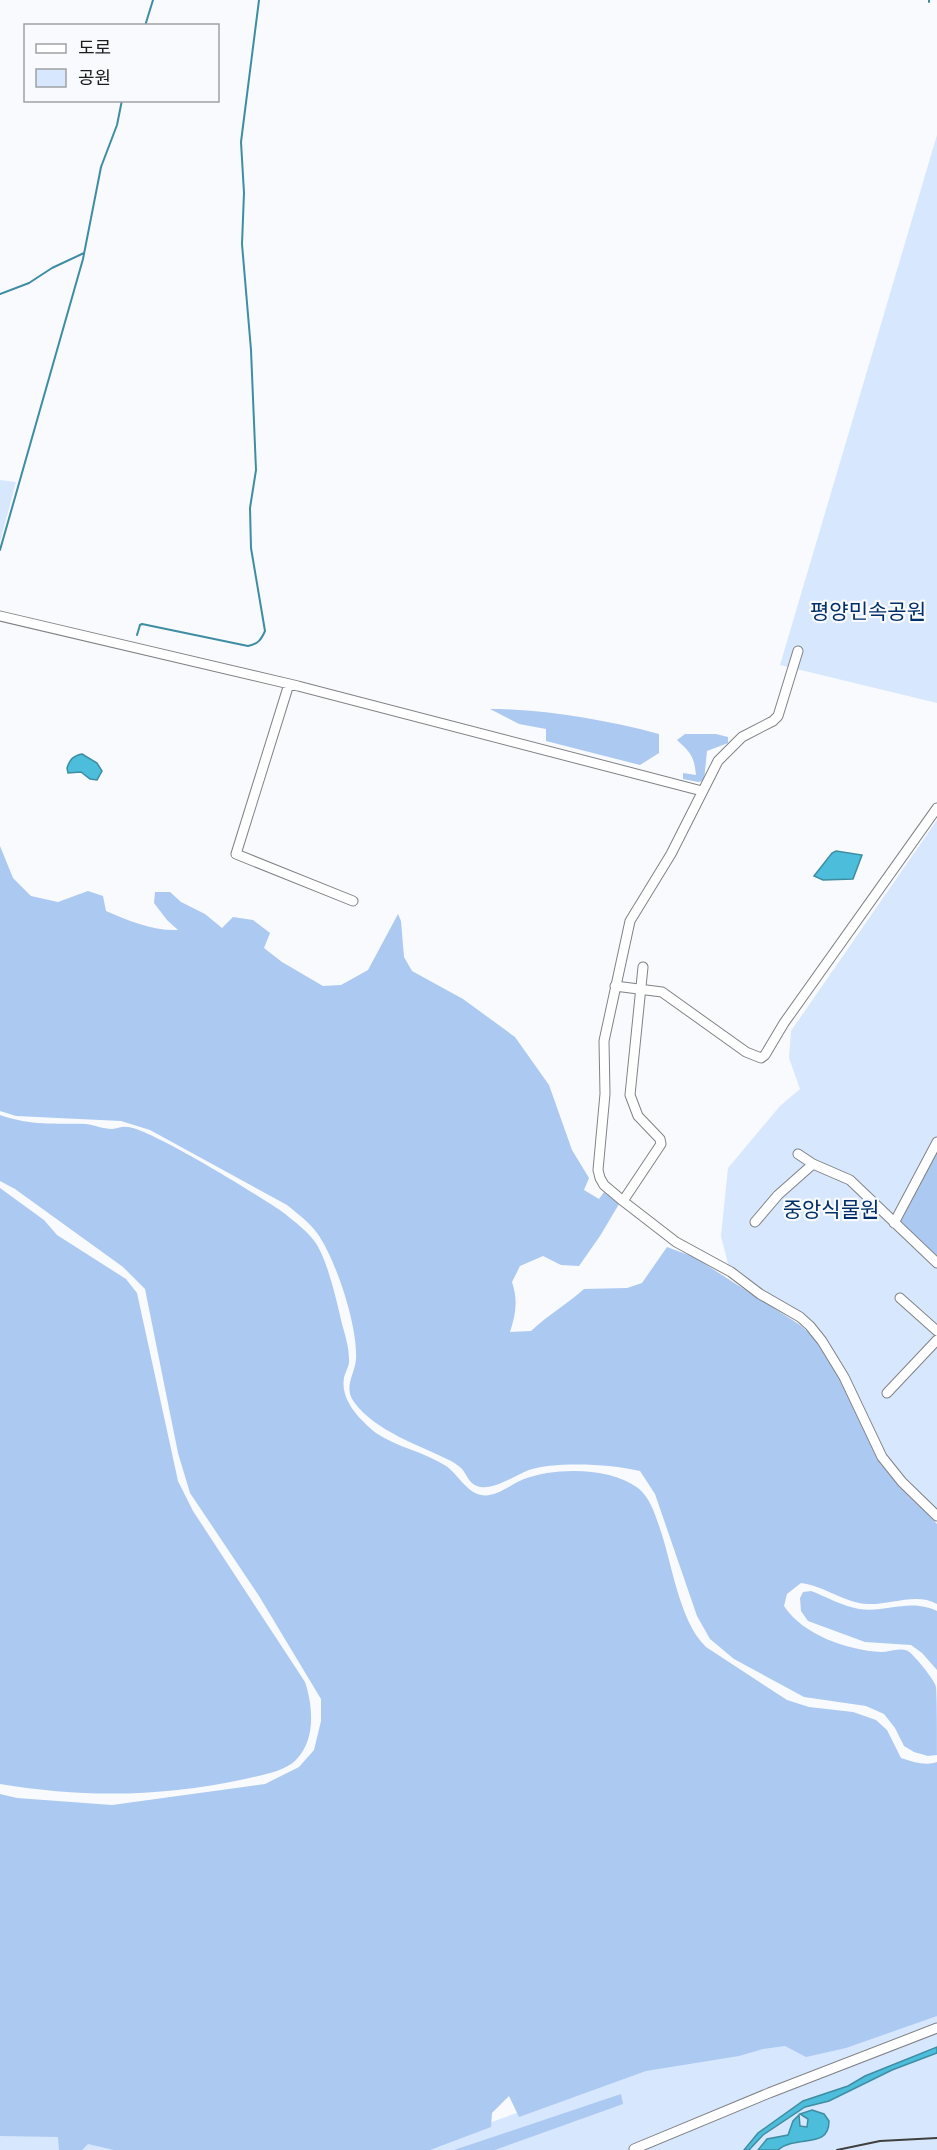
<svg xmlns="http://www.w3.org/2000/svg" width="937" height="2150" viewBox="0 0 937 2150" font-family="Jost,'Noto Sans KR',sans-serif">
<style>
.green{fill:#d7e7fe}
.forest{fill:#acc9f2}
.water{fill:#4cbedb;stroke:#3e8da2;stroke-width:1.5}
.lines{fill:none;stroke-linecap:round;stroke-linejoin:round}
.stream{stroke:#3e8da2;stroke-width:2}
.street-casing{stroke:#808285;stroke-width:11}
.street{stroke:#fff;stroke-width:9}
.rail{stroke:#3f3f40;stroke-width:2}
.labels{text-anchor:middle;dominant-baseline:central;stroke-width:4.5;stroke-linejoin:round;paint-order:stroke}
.park-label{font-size:21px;fill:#002f69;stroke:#f8fafd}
</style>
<rect width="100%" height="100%" fill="#f8fafd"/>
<path class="green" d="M 937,135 L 937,703 L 780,665 Z
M 0,480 L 16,482 L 0,542 Z
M 937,820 L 937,1512 L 891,1465 L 877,1442 L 824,1340 L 735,1273 L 728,1264 L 721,1236 L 728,1168 L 780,1106 L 800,1089 L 789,1058 L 791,1031 Z
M 937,2012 L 937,2150 L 412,2150 L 647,2067 Z
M 0,2117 L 127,2150 L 0,2150 Z"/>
<path class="forest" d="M 490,709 C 545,709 606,720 659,734 L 659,753 L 640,765 L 546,741 L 546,729 L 519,724 Z
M 685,734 L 716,734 L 728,737 L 728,743 L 707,751 L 704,781 L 698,782 L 683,779 L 683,773 L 696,775 C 694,756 691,753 677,740 Z
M 0,846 L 13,878 L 31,896 L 58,902 L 88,891 L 103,896 L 106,911 C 129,921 153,931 178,930 L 167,920 L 154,903 L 155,892 L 170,892 L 181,902 L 205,914 L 222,928 L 233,917 L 253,920 L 270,933 L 264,948 L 282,962 L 323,986 L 341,985 L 368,970 L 398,914 L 401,921 L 404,957 L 412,971 L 463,999 L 515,1037 L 549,1085 L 572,1150 L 589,1178 L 584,1190 L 599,1199 L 604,1192 L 619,1204 L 600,1236 L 579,1266 L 561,1265 L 543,1256 L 520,1266 L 512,1282 C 518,1300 516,1314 510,1332 L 531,1331 C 548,1315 567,1304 584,1289 L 627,1288 L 642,1283 L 667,1247 L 694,1257 L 800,1325 L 817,1340 L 839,1376 L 889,1472 L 937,1524 L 937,1604 C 917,1592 890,1605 868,1604 C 844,1603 825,1586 801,1583 L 787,1594 L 784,1606 C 803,1635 847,1650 881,1652 C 890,1652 898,1647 908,1651 C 914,1655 934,1679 936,1687 C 937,1696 937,1742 937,1755 L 928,1756 L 914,1752 L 904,1746 L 895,1728 L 884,1714 L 866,1706 L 804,1697 L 734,1659 L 710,1639 L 697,1616 L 655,1494 L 640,1471 C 613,1464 555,1461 529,1470 C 515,1475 492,1492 477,1486 C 469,1483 467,1475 462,1469 C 459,1466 455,1463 451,1461 C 419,1445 375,1431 354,1402 C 343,1387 355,1374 356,1359 C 358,1327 336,1259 317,1233 C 309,1222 298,1214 287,1205 L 150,1130 L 121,1121 L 16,1116 L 0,1111 Z
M 0,1115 C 32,1126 54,1123 86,1124 C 95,1125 103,1129 112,1129 C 117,1129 122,1126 127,1127 C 148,1127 263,1198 284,1213 C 296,1223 309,1232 317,1245 C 328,1263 337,1302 342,1324 C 345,1334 349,1348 349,1359 C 350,1366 345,1372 344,1378 C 340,1400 360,1420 376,1433 C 396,1447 425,1452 446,1466 C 458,1474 466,1492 481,1495 C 496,1498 511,1484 524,1479 C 555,1467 611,1467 638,1488 C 649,1497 654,1511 658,1523 C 672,1560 678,1620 706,1647 L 787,1700 L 809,1707 L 853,1712 L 876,1720 L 887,1730 L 901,1758 C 913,1762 926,1766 937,1762 L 937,2016 L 846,2048 L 806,2057 L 785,2046 L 763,2049 L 739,2056 L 646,2071 L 519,2117 L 509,2096 L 492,2113 L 491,2127 L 430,2150 L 114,2150 L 88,2144 L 82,2150 L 59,2150 L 58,2137 L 0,2136 L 0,1794 L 17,1798 L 112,1805 L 265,1784 L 299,1767 L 314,1750 L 321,1721 L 321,1699 L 259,1596 L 190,1493 L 178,1453 L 145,1289 L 123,1267 L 15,1189 L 0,1181 Z
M 937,1149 L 937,1259 L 900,1223 Z
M 0,1188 L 44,1220 L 57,1235 L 126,1279 L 137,1293 L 178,1481 L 193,1511 L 305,1682 C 313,1706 316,1740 296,1760 C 284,1772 261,1775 245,1779 C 161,1797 85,1798 0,1784 Z
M 811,1591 C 827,1597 842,1606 859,1609 C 887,1613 909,1598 937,1611 L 937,1670 L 922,1653 L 911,1645 L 865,1642 L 808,1621 L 801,1611 L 800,1598 L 803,1592 Z
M 621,2094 L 623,2104 L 495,2150 L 454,2150 Z"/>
<path class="water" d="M 82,754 L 97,763 L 102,771 L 97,780 L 90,779 L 81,772 L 68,773 L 67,768 C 70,759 73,756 82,754 Z
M 836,851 L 862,855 L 853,879 L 823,880 L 814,876 L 832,853 Z
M 937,2047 L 937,2053 L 892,2070 L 829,2101 L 805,2107 L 763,2135 L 749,2150 L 744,2150 L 758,2133 L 803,2101 L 848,2086 L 865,2076 Z
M 812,2110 L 824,2114 L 829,2121 C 829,2150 797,2134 778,2150 L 758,2150 L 767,2139 L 788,2135 L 793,2121 L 799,2115 L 800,2126 L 807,2127 L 808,2119 L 800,2114 Z"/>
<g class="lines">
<path class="stream" d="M 929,2 L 929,0
M 145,26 L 153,0
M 0,294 L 29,283 L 52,268 L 84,253
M 0,550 L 83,259 L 101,167 L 117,125 L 122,100
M 137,635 L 140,625 L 142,624 L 248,646 C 258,644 261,640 265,631 L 251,548 L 250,508 L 256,470 L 251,350 L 242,244 L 244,193 L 241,142 L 259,0"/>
<defs>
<path id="street" d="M 0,616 L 298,686 L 702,791
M 798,651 L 778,716 L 773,721 L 742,737 L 718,761 L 671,854 L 630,921 L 604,1041 L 605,1094 L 598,1170 L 600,1178 L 604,1185 L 623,1201 L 676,1242 L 731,1272 L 760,1294 L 800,1317 L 810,1326 L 822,1341 L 844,1377 L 882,1457 L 902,1482 L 937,1516
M 289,684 L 236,854 L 353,901
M 615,986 L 662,992 L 746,1052 L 761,1058 L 765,1055 L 784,1023 L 937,808
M 798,1154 L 813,1164 L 850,1180 L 937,1263
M 623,1201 L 661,1144 L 660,1139 L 638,1116 L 630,1095 L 643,967
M 755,1222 L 778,1195 L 813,1164
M 894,1223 L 937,1142
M 900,1298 L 937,1331
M 887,1393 L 937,1340
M 634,2149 L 769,2093 L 937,2028"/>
</defs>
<use href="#street" class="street-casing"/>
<use href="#street" class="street"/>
<path class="rail" d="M 837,2150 L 880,2141 L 937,2138"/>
</g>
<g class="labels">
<g class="park-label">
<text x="868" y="612">평양민속공원</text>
<text x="831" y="1210">중앙식물원</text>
</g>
</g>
<rect x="24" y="24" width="195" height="78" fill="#f8fafd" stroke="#a0a1a3" stroke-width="1.5"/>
<rect x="36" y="44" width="30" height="9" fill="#ffffff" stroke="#a0a1a3" stroke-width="1.5"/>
<text x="78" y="54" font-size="18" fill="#1c1c1d">도로</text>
<rect x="36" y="69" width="30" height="18" fill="#d7e7fe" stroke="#a0a1a3" stroke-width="1.5"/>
<text x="78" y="84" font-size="18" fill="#1c1c1d">공원</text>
</svg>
